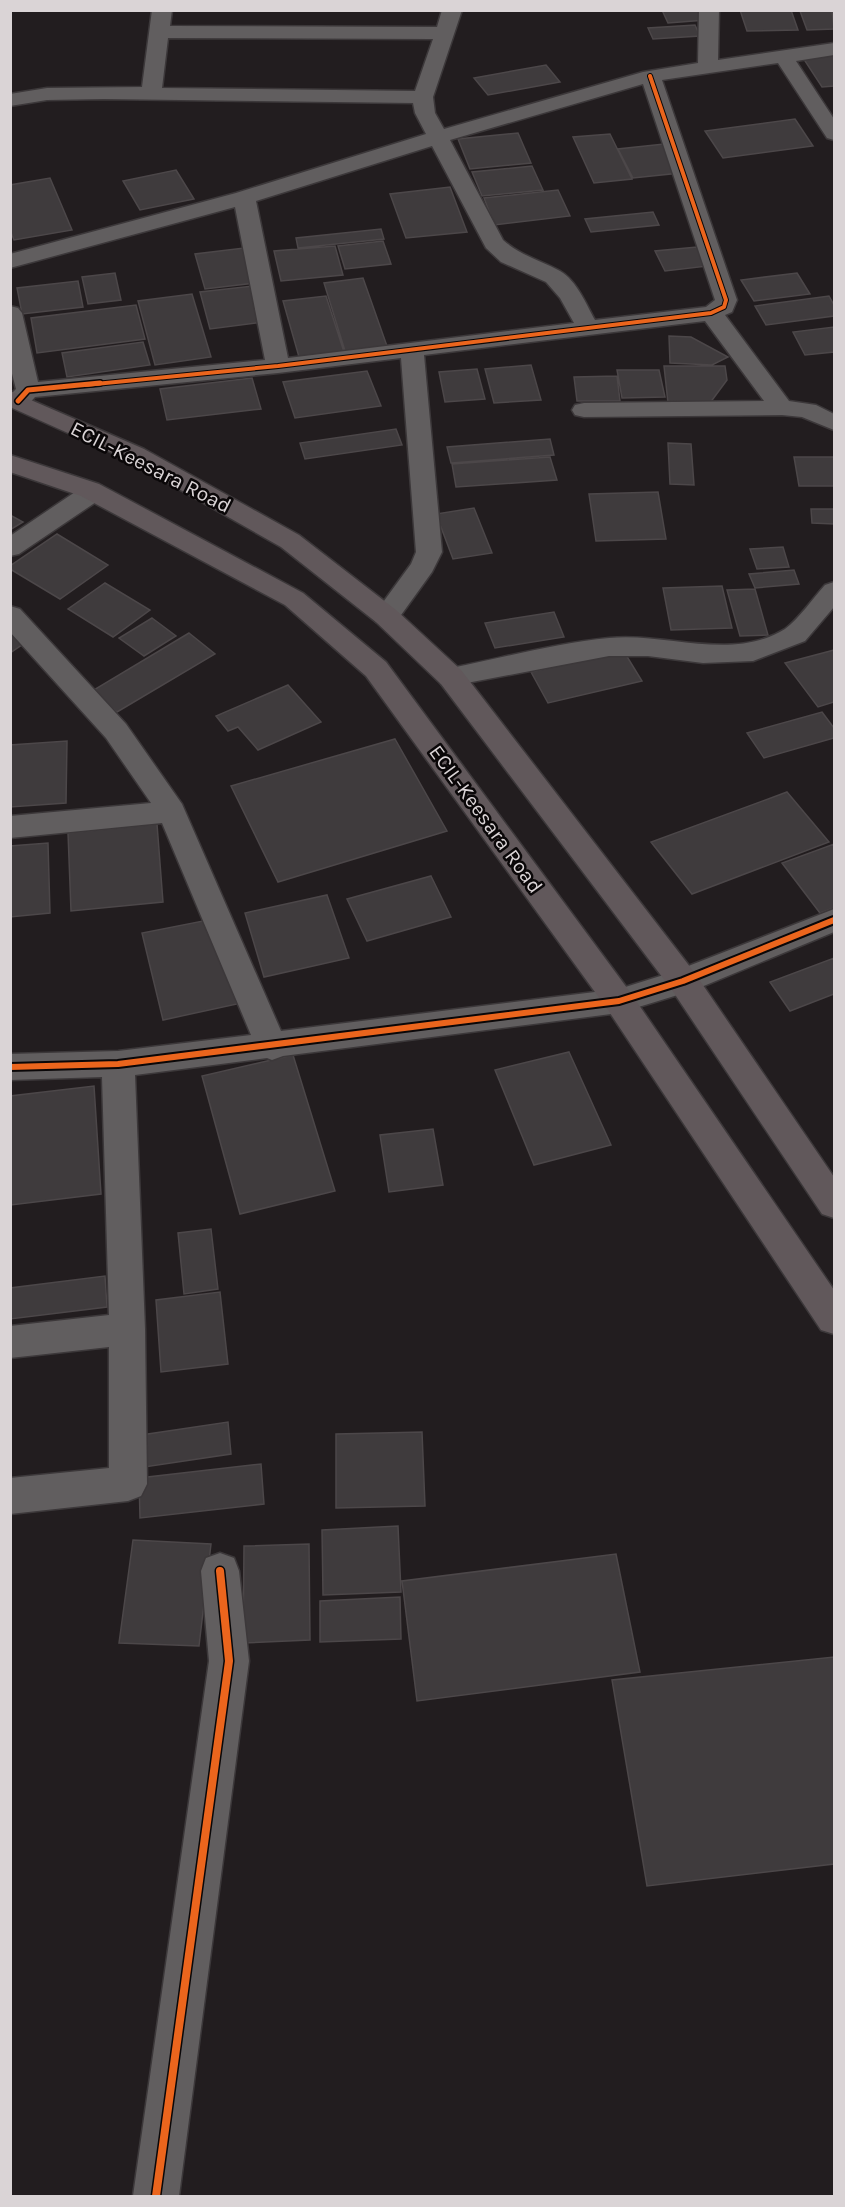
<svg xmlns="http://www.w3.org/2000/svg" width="845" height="2207" viewBox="0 0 845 2207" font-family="Karla,sans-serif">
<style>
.building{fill:#3f3b3d;stroke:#4c4749;stroke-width:1.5}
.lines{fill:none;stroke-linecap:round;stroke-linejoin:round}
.minor-casing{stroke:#3c383a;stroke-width:3}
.major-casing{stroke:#3c383a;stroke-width:3}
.minor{fill:#615e5f;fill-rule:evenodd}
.major{fill:#61585b;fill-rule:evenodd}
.cycleway-far3-casing{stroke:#0a0708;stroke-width:6}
.cycleway-far2-casing{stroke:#0a0708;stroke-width:8}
.cycleway-far1-casing{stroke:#0a0708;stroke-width:10}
.cycleway-casing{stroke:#0a0708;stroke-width:11}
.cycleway-far3{stroke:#eb651d;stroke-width:4}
.cycleway-far2{stroke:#eb651d;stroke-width:5}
.cycleway-far1{stroke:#eb651d;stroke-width:6}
.cycleway{stroke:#eb651d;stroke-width:8}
.labels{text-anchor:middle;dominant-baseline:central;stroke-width:5;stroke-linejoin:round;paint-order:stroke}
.street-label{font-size:21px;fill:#dad4d6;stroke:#0a0708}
</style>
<rect width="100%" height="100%" fill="#221d1f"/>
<path class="building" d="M 662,10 L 701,10 L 706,20 L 668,23 Z
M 740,10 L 791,10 L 798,30 L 747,31 Z
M 832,10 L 834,29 L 807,30 L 800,11 Z
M 695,25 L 700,36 L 653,39 L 648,28 Z
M 834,55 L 834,86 L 822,87 L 803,58 Z
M 546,65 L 560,82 L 488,95 L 474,78 Z
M 795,119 L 813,146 L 723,158 L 705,131 Z
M 518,133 L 531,163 L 470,169 L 458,139 Z
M 610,134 L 632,179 L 594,183 L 573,137 Z
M 664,144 L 680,173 L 633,178 L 618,149 Z
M 532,166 L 543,190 L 482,196 L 472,172 Z
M 176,170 L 194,199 L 140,210 L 123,181 Z
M 50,178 L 72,230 L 14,240 L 10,230 L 10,185 Z
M 450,187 L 467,232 L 406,238 L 390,194 Z
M 558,190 L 570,216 L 494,225 L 484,198 Z
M 653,212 L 659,225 L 591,232 L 585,219 Z
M 381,229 L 384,239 L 298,248 L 296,238 Z
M 383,241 L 391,264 L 345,269 L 338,246 Z
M 335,246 L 343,275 L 281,281 L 274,251 Z
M 697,247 L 708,266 L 665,271 L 655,251 Z
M 244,248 L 255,283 L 205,289 L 195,254 Z
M 115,273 L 121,300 L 88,304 L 82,277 Z
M 797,273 L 810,294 L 754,301 L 741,280 Z
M 363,278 L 387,346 L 345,351 L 324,283 Z
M 78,281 L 83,307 L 22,314 L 17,288 Z
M 253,286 L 263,322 L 210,329 L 200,292 Z
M 192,294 L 211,357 L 155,365 L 138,301 Z
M 326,296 L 344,352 L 299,357 L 283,301 Z
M 829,296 L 834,305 L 834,316 L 766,325 L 755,306 Z
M 136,305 L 145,339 L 37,353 L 31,318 Z
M 834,327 L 834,352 L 805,355 L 793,332 Z
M 669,336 L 691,337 L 728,357 L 712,365 L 670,363 Z
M 143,342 L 150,365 L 67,377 L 62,353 Z
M 531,365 L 541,400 L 494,403 L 485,369 Z
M 664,366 L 725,366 L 727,380 L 710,403 L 668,403 Z
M 477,369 L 485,399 L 445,402 L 439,372 Z
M 617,370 L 659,370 L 665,397 L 622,398 Z
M 367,371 L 381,406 L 295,418 L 283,382 Z
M 617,376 L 620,401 L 577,401 L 574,377 Z
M 252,378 L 261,409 L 167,420 L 160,389 Z
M 396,429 L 402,445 L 305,459 L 300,443 Z
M 550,439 L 554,455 L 451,463 L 447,447 Z
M 668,443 L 691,444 L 694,485 L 670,484 Z
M 550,457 L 557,480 L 456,487 L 452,464 Z
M 794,457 L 834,457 L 834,486 L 799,486 Z
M 658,492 L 666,539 L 596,541 L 589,494 Z
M 474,508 L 492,553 L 453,559 L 436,514 Z
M 811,509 L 834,509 L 834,524 L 812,523 Z
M 10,515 L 23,522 L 10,530 Z
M 57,534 L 108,565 L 60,599 L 10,569 L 10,566 Z
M 783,547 L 789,567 L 757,569 L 750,549 Z
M 794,570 L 799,584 L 755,588 L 749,574 Z
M 105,583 L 150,610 L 113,637 L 68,609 Z
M 722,586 L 732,628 L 671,630 L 663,588 Z
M 755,589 L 768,635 L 740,636 L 727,590 Z
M 554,612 L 564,637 L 495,648 L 485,623 Z
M 152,618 L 176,636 L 144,656 L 119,638 Z
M 10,629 L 29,640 L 10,653 Z
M 189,633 L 215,654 L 117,712 L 92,691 Z
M 623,650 L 642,681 L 548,703 L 531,672 Z
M 834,650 L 834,702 L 818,707 L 785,663 Z
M 288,685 L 321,722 L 258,750 L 238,727 L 228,731 L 216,716 Z
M 822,712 L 834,728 L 834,738 L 764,758 L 747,733 Z
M 395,739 L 447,831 L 278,882 L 231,786 Z
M 67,741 L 66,803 L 10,807 L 10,745 Z
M 787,792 L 829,842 L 692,894 L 651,842 Z
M 157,824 L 163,902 L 71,911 L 68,833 Z
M 48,843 L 50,913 L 10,917 L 10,846 Z
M 834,844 L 834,908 L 820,913 L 782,863 Z
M 431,876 L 451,917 L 367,941 L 347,899 Z
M 327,895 L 349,958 L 264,977 L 245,913 Z
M 213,919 L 237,1004 L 163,1020 L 142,933 Z
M 834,958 L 834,994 L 790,1011 L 770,982 Z
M 569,1052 L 611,1145 L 534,1165 L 495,1070 Z
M 293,1055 L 335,1191 L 240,1214 L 202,1076 Z
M 94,1086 L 101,1194 L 11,1205 L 10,1096 Z
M 433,1129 L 443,1185 L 389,1192 L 380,1135 Z
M 211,1229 L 218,1289 L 184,1294 L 178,1233 Z
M 105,1276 L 107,1307 L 10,1319 L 10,1288 Z
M 220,1292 L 228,1364 L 161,1372 L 156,1300 Z
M 228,1422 L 231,1454 L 131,1469 L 128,1437 Z
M 422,1432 L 425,1506 L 336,1508 L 336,1434 Z
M 261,1464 L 264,1504 L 140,1518 L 139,1478 Z
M 398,1526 L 401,1592 L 323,1595 L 322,1530 Z
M 133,1540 L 211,1544 L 199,1646 L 119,1643 Z
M 309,1544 L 310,1640 L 243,1643 L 244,1546 Z
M 616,1554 L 640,1672 L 417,1701 L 402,1581 Z
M 400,1597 L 401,1639 L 320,1642 L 320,1601 Z
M 834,1657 L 834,1864 L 647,1886 L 612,1680 Z"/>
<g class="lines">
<defs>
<path id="minor" d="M 152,10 L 172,10 L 170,26 L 437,27 L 442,10 L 462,10 L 433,97 L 435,113 L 444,129 L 643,72 L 698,63 L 699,10 L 719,10 L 718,60 L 834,43 L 834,55 L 796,61 L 834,119 L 834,140 L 827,138 L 778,63 L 662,80 L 737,300 L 732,312 L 725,315 L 789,401 L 816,405 L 834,414 L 834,430 L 802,417 L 782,415 L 584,417 L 575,415 L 572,410 L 575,405 L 584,403 L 764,401 L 705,321 L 424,355 L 442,552 L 432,572 L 396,622 L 386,625 L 376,622 L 373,616 L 411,564 L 416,552 L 401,358 L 278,373 L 35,397 L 27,406 L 10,406 L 10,395 L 16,389 L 10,366 L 10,306 L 18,308 L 22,313 L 38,382 L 265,360 L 235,207 L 10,268 L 10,254 L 236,193 L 426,134 L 415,113 L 413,103 L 104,99 L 47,100 L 10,106 L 10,94 L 47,88 L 142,87 ZM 168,38 L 433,39 L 415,91 L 162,88 ZM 643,84 L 715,300 L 706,307 L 595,320 C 586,304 577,281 560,271 C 540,260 521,256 503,240 L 450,140 ZM 432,146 L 486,248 L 501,262 L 546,282 L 560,298 L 574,323 L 288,358 L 256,201 Z
M 93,484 L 102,486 L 106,492 L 102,498 L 19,554 L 10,556 L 10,536 L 84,486 Z
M 834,582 L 834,607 L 805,641 L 753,661 L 703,663 L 648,656 L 609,656 L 451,686 L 441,684 L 437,677 L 441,670 L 451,668 C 502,658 557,643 609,638 C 666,632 732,662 785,629 C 799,619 813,598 825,585 Z
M 10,606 L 20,609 L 126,724 L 182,804 L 281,1031 L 619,989 L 673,972 L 834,909 L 834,932 L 694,990 L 619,1013 L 283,1056 L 272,1060 L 267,1058 L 135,1075 L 145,1329 L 147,1484 L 141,1496 L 128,1501 L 10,1514 L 10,1478 L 109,1468 L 109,1347 L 10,1358 L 10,1326 L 109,1315 L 102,1077 L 10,1080 L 10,1054 L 118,1051 L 251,1035 L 162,823 L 10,838 L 10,816 L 151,803 L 106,738 L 10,632 Z
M 220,1553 L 234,1558 L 239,1571 L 249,1661 L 179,2196 L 133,2196 L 209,1661 L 201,1571 L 206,1558 Z"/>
<path id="major" d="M 10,391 L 144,449 L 299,535 L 396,610 L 461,670 L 694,972 L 834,1177 L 834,1218 L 822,1214 L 672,990 L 441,684 L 376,622 L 281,547 L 126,459 L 10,407 Z
M 10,455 L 99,484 L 303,593 L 386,662 L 630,992 L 834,1290 L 834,1334 L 821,1330 L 608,1010 L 366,676 L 285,605 L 81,496 L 10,472 Z"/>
</defs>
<use href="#minor" class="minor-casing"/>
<use href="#major" class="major-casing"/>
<use href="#minor" class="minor"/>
<use href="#major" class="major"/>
<defs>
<path id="cycleway-far3" d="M 85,385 L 278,366 L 711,313 L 724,307 L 726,300 L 650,76"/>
<path id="cycleway-far2" d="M 18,401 L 28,390 L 100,383"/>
<path id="cycleway-far1" d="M 10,1067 L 118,1064 L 619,1001 L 683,981 L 834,920"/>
<path id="cycleway" d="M 156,2196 L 229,1661 L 220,1571"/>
</defs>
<use href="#cycleway-far3" class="cycleway-far3-casing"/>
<use href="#cycleway-far2" class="cycleway-far2-casing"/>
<use href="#cycleway-far1" class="cycleway-far1-casing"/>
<use href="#cycleway" class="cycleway-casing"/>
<use href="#cycleway-far3" class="cycleway-far3"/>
<use href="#cycleway-far2" class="cycleway-far2"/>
<use href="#cycleway-far1" class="cycleway-far1"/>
<use href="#cycleway" class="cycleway"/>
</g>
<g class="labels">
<g class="street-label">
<text transform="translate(151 467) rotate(27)">ECIL-Keesara Road</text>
<text transform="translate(486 819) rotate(54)">ECIL-Keesara Road</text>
</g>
</g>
<rect width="845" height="2207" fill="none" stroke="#dad4d6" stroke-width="24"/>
</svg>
